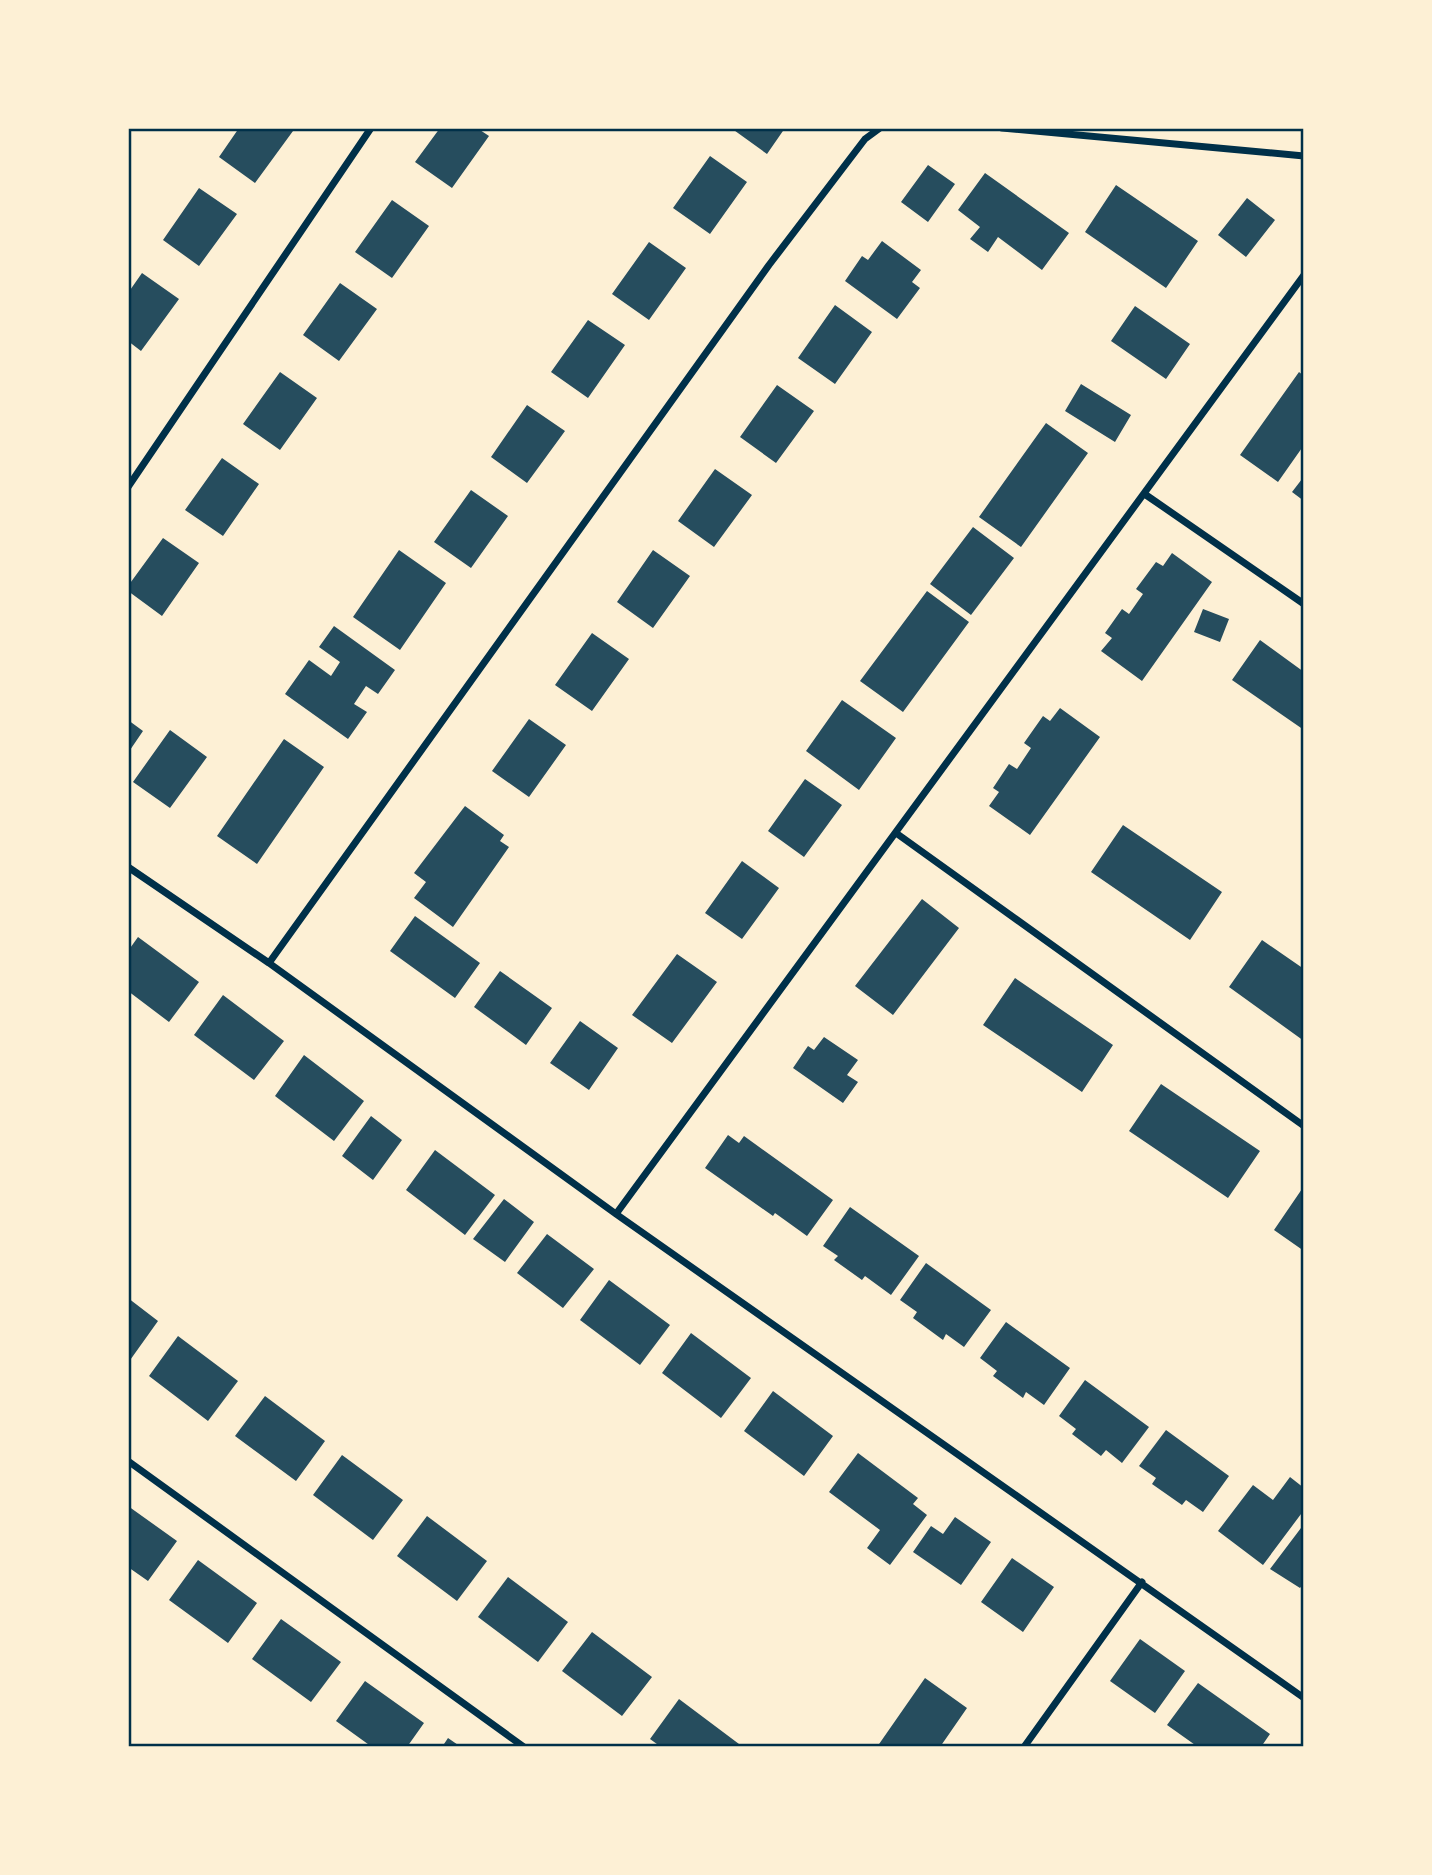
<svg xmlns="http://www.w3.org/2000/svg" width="1432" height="1875" viewBox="0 0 1432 1875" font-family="'Varela Round',sans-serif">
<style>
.building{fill:#264d5e}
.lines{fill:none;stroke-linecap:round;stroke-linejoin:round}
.minor{stroke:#003049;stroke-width:7}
.neatline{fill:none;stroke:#003049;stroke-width:2.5}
</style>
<rect width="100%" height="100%" fill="#fdf0d5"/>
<path class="building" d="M 239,128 L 289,128 L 293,131 L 255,183 L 219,157 Z
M 440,128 L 477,128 L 489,136 L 452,188 L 415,162 Z
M 731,128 L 785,128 L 767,154 Z
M 710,156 L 747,182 L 710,234 L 673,208 Z
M 928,165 L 955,184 L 928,222 L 901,202 Z
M 985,173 L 1069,233 L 1042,270 L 998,237 L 988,252 L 970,239 L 980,227 L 958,210 Z
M 1116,185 L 1198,241 L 1166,288 L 1085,232 Z
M 199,188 L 237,214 L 199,266 L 163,240 Z
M 1247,198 L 1275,220 L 1246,257 L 1218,235 Z
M 392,200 L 429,226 L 392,278 L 355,252 Z
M 882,241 L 921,270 L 912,282 L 920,288 L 897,319 L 845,281 L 862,256 L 868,260 Z
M 649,242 L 686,268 L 649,320 L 612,294 Z
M 142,273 L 179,299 L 141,351 L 128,341 L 128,293 Z
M 340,283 L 377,309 L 339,361 L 303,335 Z
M 835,305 L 872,332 L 835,384 L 798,358 Z
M 1135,306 L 1190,344 L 1166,379 L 1111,341 Z
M 588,320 L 625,345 L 588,398 L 551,372 Z
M 280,372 L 317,398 L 280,450 L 243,424 Z
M 1299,372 L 1304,376 L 1304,445 L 1278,482 L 1240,455 Z
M 1081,384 L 1131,415 L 1115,442 L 1065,411 Z
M 777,385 L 814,411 L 776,463 L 740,437 Z
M 527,405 L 565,431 L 527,483 L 491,457 Z
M 1046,423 L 1088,453 L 1021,547 L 979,517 Z
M 222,458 L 259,484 L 223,536 L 185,510 Z
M 715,469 L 752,495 L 714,547 L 678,521 Z
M 1302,479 L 1304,481 L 1304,501 L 1292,492 Z
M 471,490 L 508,516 L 471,568 L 434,542 Z
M 973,527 L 1014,558 L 971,615 L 930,584 Z
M 163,538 L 199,563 L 162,616 L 128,591 L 128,586 Z
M 399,550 L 446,583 L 400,650 L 353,617 Z
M 653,550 L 690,576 L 653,628 L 617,602 Z
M 1172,553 L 1212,582 L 1142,681 L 1101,651 L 1112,638 L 1105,633 L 1122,609 L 1129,614 L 1143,594 L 1136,589 L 1156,562 L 1163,566 Z
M 927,591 L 969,622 L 903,712 L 860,681 Z
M 1203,609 L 1229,619 L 1220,642 L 1194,632 Z
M 334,626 L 395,670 L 378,694 L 366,686 L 354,704 L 367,712 L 348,739 L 285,694 L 309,660 L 331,676 L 340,662 L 319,647 Z
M 592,633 L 629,659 L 592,711 L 555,685 Z
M 1260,640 L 1304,672 L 1304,730 L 1232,680 Z
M 842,700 L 896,738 L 859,790 L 806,751 Z
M 1060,708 L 1100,737 L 1030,835 L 989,806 L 999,792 L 993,788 L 1009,764 L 1017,769 L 1031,748 L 1024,743 L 1043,716 L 1050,721 Z
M 529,719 L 566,745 L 529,797 L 492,771 Z
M 128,720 L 143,731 L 128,753 Z
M 170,730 L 207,757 L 170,808 L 133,782 Z
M 284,739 L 324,767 L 257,864 L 217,836 Z
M 805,779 L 842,805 L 804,857 L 768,831 Z
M 465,806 L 504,835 L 500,841 L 509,847 L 453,927 L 414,898 L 426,882 L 414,873 Z
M 1123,825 L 1222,892 L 1190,940 L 1091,872 Z
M 742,861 L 779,888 L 742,939 L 705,913 Z
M 922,899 L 959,928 L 893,1015 L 855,986 Z
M 415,916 L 480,963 L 455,998 L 390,951 Z
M 138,937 L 199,982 L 169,1022 L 128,991 L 128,951 Z
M 1262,940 L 1304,969 L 1304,1041 L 1229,987 Z
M 677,954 L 717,982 L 672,1043 L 632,1015 Z
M 500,971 L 552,1008 L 526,1045 L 474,1007 Z
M 1015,978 L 1113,1045 L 1082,1092 L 983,1025 Z
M 223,995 L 284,1041 L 254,1080 L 194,1035 Z
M 580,1021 L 618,1048 L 589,1090 L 550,1063 Z
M 824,1037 L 858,1060 L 847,1075 L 858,1082 L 843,1103 L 793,1068 L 808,1046 L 814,1050 Z
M 304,1055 L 364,1101 L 334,1141 L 275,1096 Z
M 1161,1084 L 1260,1151 L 1228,1198 L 1129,1131 Z
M 371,1116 L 402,1140 L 373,1180 L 342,1156 Z
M 728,1135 L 739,1143 L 744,1136 L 833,1200 L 807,1236 L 775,1213 L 773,1216 L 705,1168 Z
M 435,1150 L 495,1195 L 465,1235 L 406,1190 Z
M 1304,1186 L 1304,1251 L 1274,1230 Z
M 504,1199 L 534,1222 L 505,1262 L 473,1239 Z
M 850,1207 L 919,1256 L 891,1295 L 865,1276 L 862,1280 L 834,1260 L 838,1256 L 823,1246 Z
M 547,1234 L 594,1269 L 563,1308 L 517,1273 Z
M 926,1263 L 991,1310 L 964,1347 L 946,1334 L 943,1340 L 913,1318 L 917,1312 L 900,1300 Z
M 609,1280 L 670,1325 L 640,1365 L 580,1320 Z
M 128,1298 L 158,1321 L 128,1363 Z
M 1006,1322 L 1070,1368 L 1044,1405 L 1026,1392 L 1023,1398 L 993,1376 L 997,1371 L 980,1358 Z
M 691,1333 L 751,1378 L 721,1418 L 662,1373 Z
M 178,1336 L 238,1381 L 208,1421 L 149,1376 Z
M 1085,1380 L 1149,1427 L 1122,1463 L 1106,1450 L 1101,1456 L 1072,1434 L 1076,1429 L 1059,1416 Z
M 773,1391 L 833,1436 L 804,1476 L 744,1431 Z
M 265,1396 L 325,1441 L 296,1481 L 235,1436 Z
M 1166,1430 L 1229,1476 L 1203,1512 L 1186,1500 L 1182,1505 L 1152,1484 L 1156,1478 L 1139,1466 Z
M 858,1453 L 918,1498 L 913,1504 L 927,1515 L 890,1565 L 867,1548 L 880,1530 L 829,1492 Z
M 342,1455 L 403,1500 L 373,1540 L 313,1495 Z
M 1290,1477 L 1304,1488 L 1304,1510 L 1263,1565 L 1218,1531 L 1253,1485 L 1273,1500 Z
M 128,1506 L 177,1541 L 148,1581 L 128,1567 Z
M 427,1516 L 487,1561 L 457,1601 L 397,1556 Z
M 955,1517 L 991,1542 L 961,1585 L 913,1552 L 931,1526 L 943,1534 Z
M 1304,1524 L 1304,1583 L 1300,1588 L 1270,1569 Z
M 1012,1558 L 1054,1587 L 1023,1632 L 981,1602 Z
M 198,1560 L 257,1603 L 228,1643 L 169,1600 Z
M 508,1577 L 568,1622 L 538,1662 L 478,1617 Z
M 281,1619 L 341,1662 L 311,1702 L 252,1659 Z
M 592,1632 L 652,1677 L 622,1716 L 562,1671 Z
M 1140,1639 L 1185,1671 L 1155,1713 L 1110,1681 Z
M 925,1678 L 967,1708 L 940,1747 L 877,1747 Z
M 365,1681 L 424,1723 L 407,1747 L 372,1747 L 336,1721 Z
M 1198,1683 L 1270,1734 L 1261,1747 L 1198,1747 L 1167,1725 Z
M 679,1699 L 739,1744 L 737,1747 L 661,1747 L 650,1739 Z
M 448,1738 L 461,1747 L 442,1747 Z"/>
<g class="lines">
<path class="minor" d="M 1002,128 L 1304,156
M 128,487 L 371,128
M 1146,495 L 1304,604
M 896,833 L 1304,1126
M 128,867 L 269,963 L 616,1214 L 1304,1698
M 269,963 L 769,265 L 865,139 L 880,128
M 616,1214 L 1304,275
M 128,1461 L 524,1747
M 1024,1747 L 1142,1582"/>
</g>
<rect width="1432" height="1875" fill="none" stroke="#fdf0d5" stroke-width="259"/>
<rect x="130" y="130" width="1172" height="1615" class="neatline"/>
</svg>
